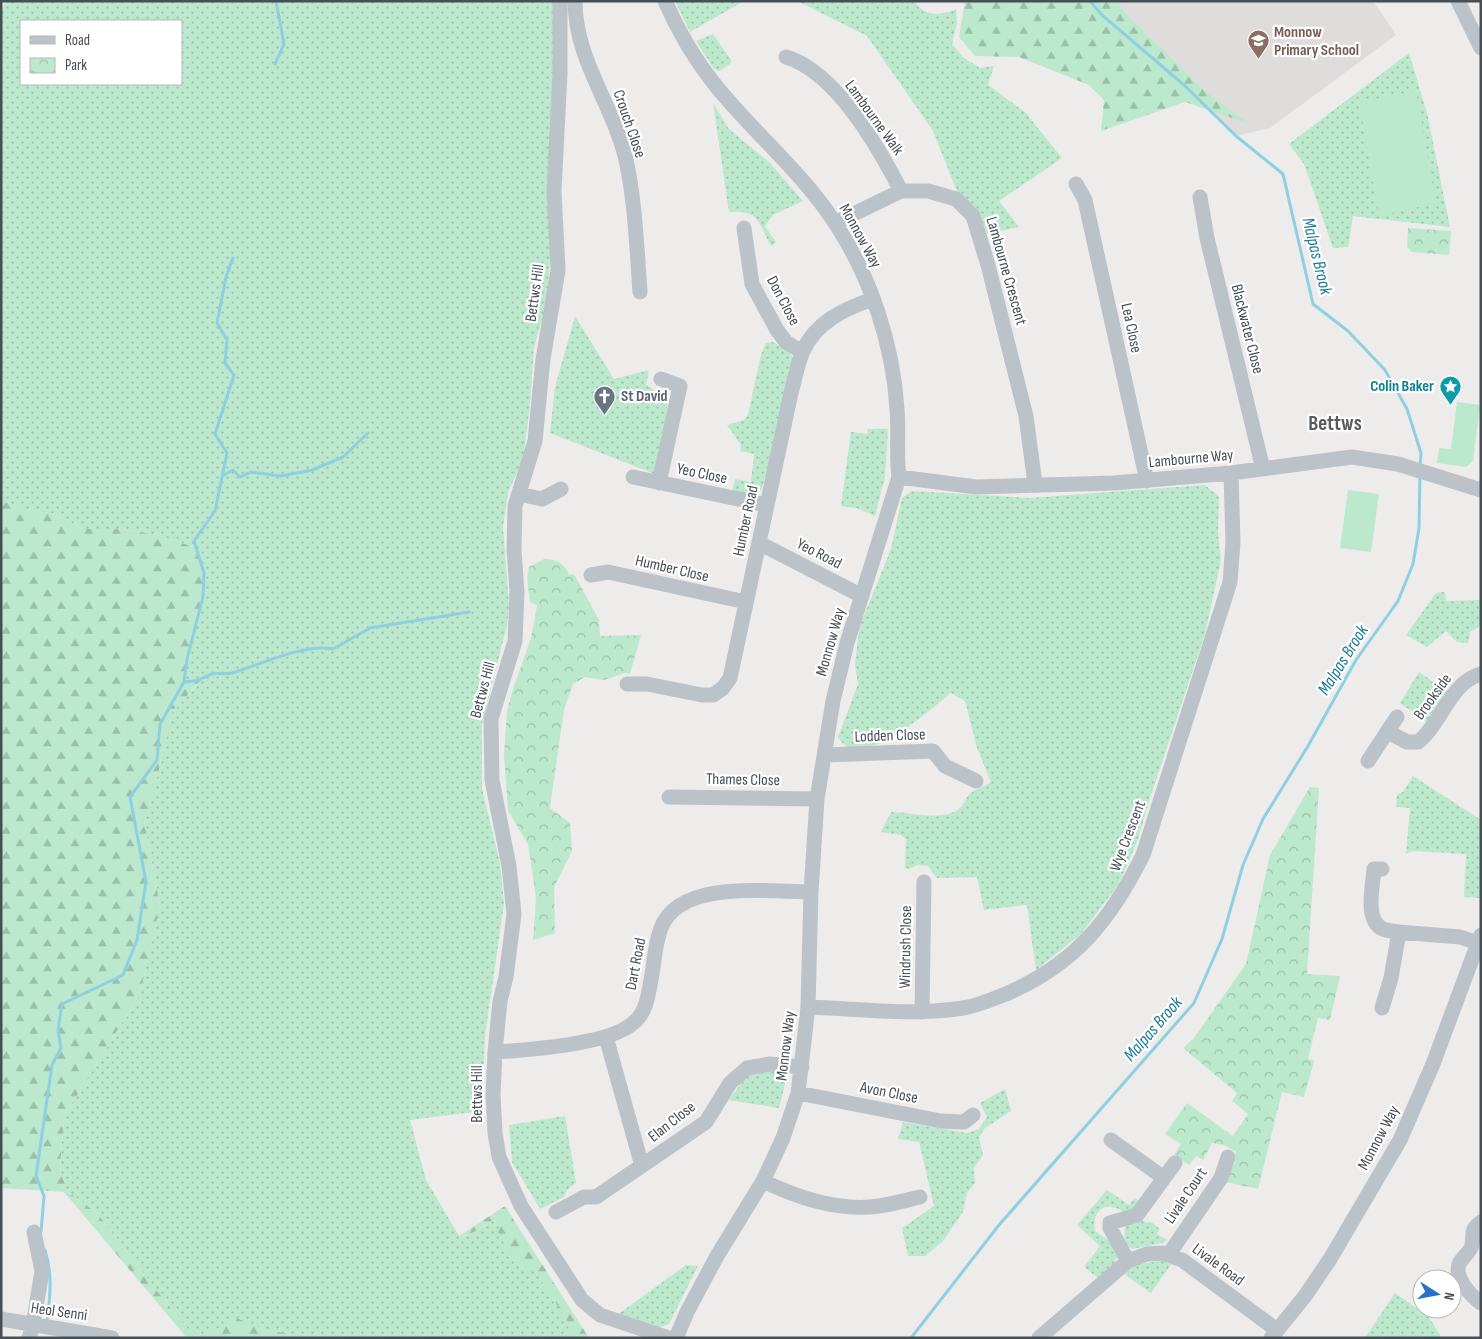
<svg xmlns="http://www.w3.org/2000/svg" width="1482" height="1339" viewBox="0 0 1482 1339" font-family="'Sofia Sans Condensed',sans-serif">
<style>
.education{fill:#dfdcdc}
.grass{fill:url(#grass-dots);fill-rule:evenodd}
.forest{fill:url(#forest-firs)}
.park{fill:url(#park-crowns)}
.garden{fill:#bce9cd}
.lines{fill:none;stroke-linecap:round;stroke-linejoin:round}
.stream{stroke:#8ed0e1;stroke-width:3}
.minor{stroke:#bbc3c9;stroke-width:15}
.labels{text-anchor:middle;dominant-baseline:central;stroke-width:4.5;stroke-linejoin:round;paint-order:stroke}
.education-label{font-size:16px;font-weight:bold;fill:#785e54;stroke:#fff;text-anchor:start}
.street-label{font-size:16px;fill:#464e56;stroke:#fff}
.culture-label{font-size:16px;font-weight:bold;fill:#0d838f;stroke:#fff;text-anchor:end}
.worship-label{font-size:16px;font-weight:bold;fill:#5b616d;stroke:#fff;text-anchor:start}
.water-label{font-size:18px;font-style:italic;fill:#1a7c95;stroke:#fff}
.district-label{font-size:21px;font-weight:bold;fill:#595c5f;stroke:#fff}
</style>
<defs>
<pattern id="grass-dots" width="8" height="8" patternUnits="userSpaceOnUse" patternTransform="scale(1.25)"><rect width="8" height="8" fill="#bce9cd"/><path d="M2 2h.1M6 6h.1" fill="none" stroke="#9bbfa9" stroke-width="1.8" stroke-linecap="round"/></pattern>
<pattern id="forest-firs" width="22" height="20" patternUnits="userSpaceOnUse" patternTransform="scale(1.25)"><rect width="22" height="20" fill="#bce9cd"/><path d="M5 1l3.5 6h-7zM16 11l3.5 6h-7z" fill="#9bbfa9"/></pattern>
<pattern id="park-crowns" width="20" height="18" patternUnits="userSpaceOnUse" patternTransform="scale(1.25)"><rect width="20" height="18" fill="#bce9cd"/><path d="M2 6a3 3 0 1 1 6 0M12 15a3 3 0 1 1 6 0" fill="none" stroke="#9bbfa9"/></pattern>
</defs>
<rect width="100%" height="100%" fill="#eeebeb"/>
<path class="education" d="M 1090,1 L 1373,1 L 1396,35 L 1270,128 L 1236,136 L 1184,85 Z"/>
<path class="grass" d="M 6,1 L 554,1 L 551,244 L 547,302 L 534,347 L 530,405 L 523,460 L 508,492 L 503,527 L 509,606 L 507,625 L 482,724 L 482,789 L 500,863 L 504,904 L 485,1036 L 482,1111 L 410,1120 L 426,1180 L 459,1236 C 475,1237 486,1221 501,1219 L 506,1241 L 505,1252 L 525,1270 L 534,1268 L 570,1325 L 562,1338 L 340,1338 C 298,1331 276,1339 237,1319 L 202,1338 L 188,1329 L 171,1309 L 97,1213 L 67,1191 L 60,1168 L 64,1116 L 140,994 L 160,905 L 144,821 L 155,787 L 172,713 L 200,682 L 184,682 L 204,573 L 197,548 L 161,536 L 123,529 L 82,529 L 56,514 L 25,509 L 1,501 L 1,12 ZM 21,21 L 181,21 L 181,84 L 21,84 Z
M 675,1 L 744,1 L 690,32 Z
M 797,1 L 914,1 C 925,17 940,16 956,9 L 957,23 L 952,44 L 963,57 L 980,68 L 994,66 L 988,85 L 1025,112 L 1062,158 L 999,201 L 1019,227 L 986,234 L 958,194 L 933,131 L 867,36 Z
M 713,34 L 731,60 L 730,64 L 719,71 L 714,69 L 696,41 Z
M 1409,53 L 1427,113 L 1450,227 L 1353,216 L 1348,247 L 1333,248 L 1304,164 L 1289,144 Z
M 713,103 L 729,129 L 770,163 L 803,201 L 773,215 L 765,226 L 776,242 L 771,246 C 757,222 761,210 729,212 Z
M 575,316 L 614,379 L 649,370 L 646,385 L 668,398 L 665,427 L 655,474 L 550,433 L 555,387 Z
M 773,342 L 789,352 L 794,361 L 768,477 L 765,477 L 762,489 L 756,495 L 732,492 L 735,479 L 751,482 L 754,454 L 740,451 L 741,445 L 727,425 L 744,420 L 748,415 L 761,355 L 766,343 Z
M 867,429 L 888,429 L 885,477 L 875,516 L 856,508 L 841,506 L 851,432 L 868,434 Z
M 1205,485 L 1219,497 L 1218,533 L 1221,560 L 1205,634 L 1151,795 L 1137,842 L 1118,885 L 1081,934 L 1036,970 L 1027,905 L 984,910 L 977,877 L 937,878 L 928,866 L 918,865 L 909,869 L 905,868 L 906,839 L 901,835 L 881,832 L 891,812 C 910,812 936,820 954,812 C 963,808 964,800 970,794 C 975,789 985,786 991,782 L 977,748 L 965,701 L 951,693 C 929,710 875,761 846,746 C 843,744 840,740 838,737 L 858,684 L 855,665 L 859,628 L 891,549 L 902,498 L 912,491 L 1030,498 Z
M 1445,592 L 1446,601 L 1481,600 L 1481,625 L 1470,632 L 1468,643 L 1457,642 L 1446,631 L 1427,647 L 1406,635 L 1436,593 Z
M 1419,672 L 1448,692 L 1428,723 L 1400,703 Z
M 1413,776 L 1481,820 L 1480,898 L 1464,897 L 1466,854 L 1413,851 L 1406,854 L 1410,808 L 1396,807 L 1397,795 L 1403,792 Z
M 775,1070 L 786,1080 L 779,1108 L 729,1100 L 747,1075 Z
M 1005,1089 L 1011,1111 L 985,1128 L 979,1137 L 983,1155 L 974,1168 L 975,1183 L 967,1193 L 963,1212 L 943,1241 L 925,1256 L 908,1256 L 902,1228 L 934,1206 L 919,1142 L 898,1139 L 903,1122 L 967,1133 L 979,1129 L 987,1117 L 980,1103 Z
M 565,1116 L 576,1183 L 567,1190 L 564,1197 L 540,1209 L 512,1162 L 509,1125 Z
M 1107,1190 L 1129,1205 L 1135,1198 L 1139,1201 L 1131,1212 L 1126,1214 C 1108,1199 1091,1208 1095,1231 L 1112,1243 L 1117,1257 L 1114,1264 L 1098,1278 L 1084,1267 L 1100,1246 L 1077,1225 Z
M 1139,1218 L 1147,1223 L 1149,1221 L 1160,1229 L 1157,1234 L 1167,1240 C 1161,1245 1141,1247 1132,1249 C 1123,1242 1123,1233 1127,1223 Z
M 1162,1260 L 1172,1263 L 1151,1293 L 1124,1274 L 1135,1265 Z
M 686,1265 L 698,1266 L 669,1324 L 658,1328 L 617,1315 Z
M 1395,1293 L 1428,1316 L 1442,1338 L 1365,1338 Z"/>
<path class="forest" d="M 965,1 L 1117,1 L 1127,15 L 1206,92 L 1250,124 L 1185,102 L 1101,131 L 1104,100 L 1089,85 L 1019,57 L 975,56 L 959,37 Z
M 1,501 L 25,509 L 56,514 L 82,529 L 123,529 L 161,536 L 197,548 C 199,556 204,565 204,574 C 207,608 188,647 184,681 L 200,681 L 172,713 L 155,787 L 144,821 L 160,905 L 140,994 L 64,1116 L 60,1168 L 67,1191 L 97,1213 L 171,1309 L 188,1329 L 201,1337 L 237,1318 C 276,1339 298,1331 340,1338 L 187,1338 L 64,1192 L 1,1188 Z
M 505,1206 L 589,1338 L 562,1338 L 570,1325 L 534,1269 L 525,1270 L 505,1252 L 506,1241 L 498,1232 L 501,1219 C 486,1221 475,1236 459,1236 Z"/>
<path class="park" d="M 1408,228 L 1451,231 L 1449,255 L 1412,252 L 1407,247 Z
M 544,559 C 556,559 565,563 569,575 L 574,574 L 599,620 L 600,636 L 641,635 L 630,674 L 625,673 L 604,680 L 585,677 L 573,684 L 564,710 L 550,808 L 570,823 L 572,851 L 554,887 L 555,933 L 533,940 L 536,900 L 534,883 L 528,844 L 508,811 L 504,755 L 507,711 L 513,689 L 531,638 L 537,606 L 530,602 L 527,578 L 529,567 Z
M 1310,787 L 1319,788 L 1307,974 L 1340,976 L 1330,1020 L 1318,1018 L 1308,1059 L 1314,1061 L 1304,1097 L 1282,1092 L 1258,1189 L 1226,1182 L 1235,1162 L 1236,1152 L 1224,1145 L 1212,1143 L 1203,1160 L 1196,1156 L 1189,1165 L 1174,1155 L 1181,1144 L 1165,1134 L 1187,1103 L 1233,1136 L 1248,1114 L 1232,1101 L 1237,1093 L 1183,1048 L 1194,1038 L 1246,964 L 1270,855 Z"/>
<path class="garden" d="M 1416,91 L 1436,203 L 1379,216 L 1359,102 Z
M 1457,402 L 1480,405 L 1473,461 L 1466,467 L 1437,463 L 1439,448 L 1451,449 Z
M 1348,490 L 1379,494 L 1371,552 L 1340,548 Z"/>
<g class="lines">
<path class="stream" d="M 1090,1 L 1102,15 L 1184,85 L 1236,136 L 1283,174 L 1313,304 L 1348,331 L 1385,370 L 1407,409 L 1421,453 L 1420,466
M 275,64 L 284,44 L 276,1
M 224,475 L 233,470 L 240,477 L 251,472 L 281,476 L 312,470 L 343,457 L 368,433
M 184,682 C 199,681 196,681 209,675 C 215,672 225,675 232,673 C 259,665 305,643 333,649 L 370,628 L 469,612
M 41,1232 L 44,1196 L 36,1176 L 52,1065 L 61,1048 L 58,1030 L 62,1004 L 123,975 L 137,940 L 146,882 L 130,797 L 157,760 L 160,724 L 184,682 L 187,659 L 203,597 L 204,573 L 194,541 L 215,511 L 227,453 L 215,434 L 234,375 L 225,363 L 227,340 L 217,323 L 226,277 L 233,258
M 45,1250 C 53,1277 50,1295 47,1323
M 911,1338 L 999,1225 L 1194,1003 L 1222,939 L 1243,865 L 1263,819 L 1308,746 L 1356,660 L 1398,601 L 1413,564 L 1419,528 L 1420,475"/>
<path class="minor" d="M 560,1 L 560,73 L 554,191 L 558,270 L 543,359 L 535,441 L 515,506 L 514,550 L 517,592 L 515,641 L 491,719 L 492,780 L 509,866 L 514,914 L 506,977 L 500,1001 L 495,1052 L 493,1094 L 495,1133 L 499,1157 L 521,1206 L 582,1300 L 600,1315 L 669,1338
M 575,1 C 575,60 613,104 626,160 C 635,200 637,251 640,292
M 665,1 C 678,31 695,60 716,86 C 754,133 802,172 835,223 C 871,277 893,345 897,409 C 899,432 896,455 899,477 L 847,643 L 833,701 L 817,799 L 811,892 L 808,1007 L 798,1093 L 783,1138 L 763,1181 L 717,1256 L 687,1312 L 676,1338
M 1458,1 L 1481,48
M 786,57 C 836,72 878,146 901,191
M 1076,184 L 1085,200 L 1147,481
M 1200,197 L 1207,238 L 1263,469
M 835,223 L 901,191 L 928,191 L 956,199 L 973,216 L 988,265 L 1026,416 L 1035,484
M 744,228 L 752,284 L 777,330 L 786,342 L 802,352
M 633,477 L 767,505
M 899,477 L 976,487 L 1114,483 L 1231,473 L 1352,457 L 1398,464 L 1481,490
M 659,483 L 680,386 L 661,379
M 519,494 L 542,499 L 561,489
M 759,543 L 862,596
M 591,575 L 608,572 L 746,602
M 627,684 L 647,684 L 702,695 L 713,695 L 723,688 L 730,678 L 791,393 C 795,380 797,364 803,351 C 816,322 844,309 873,299
M 1388,732 L 1407,742 L 1418,742 C 1442,723 1450,682 1481,674
M 825,755 L 933,751 L 945,766 L 976,781
M 1368,761 L 1397,717
M 669,797 L 817,799
M 1382,869 L 1374,869 C 1373,885 1364,921 1383,929 C 1388,931 1394,931 1399,932
M 808,1007 C 859,1009 912,1016 963,1008 C 978,1006 992,999 1006,994 C 1075,964 1110,921 1143,855 L 1230,582 L 1233,542 L 1231,473
M 1382,1008 L 1391,978 L 1399,932 L 1460,937 L 1478,943
M 922,1012 L 924,882
M 606,1037 L 642,1166
M 495,1052 C 528,1050 608,1044 632,1024 C 646,1014 648,996 651,980 C 654,964 655,943 661,928 C 680,879 769,892 811,892
M 798,1093 L 941,1121 L 964,1122 L 973,1115
M 1111,1140 L 1164,1178 L 1137,1215 L 1110,1223 L 1110,1228 L 1128,1261
M 1164,1178 L 1175,1163
M 763,1181 C 798,1198 839,1212 879,1206 C 893,1204 907,1200 920,1197
M 556,1212 L 584,1197 L 596,1197 L 706,1122 L 730,1083 L 747,1068 L 770,1064 L 802,1067
M 1481,1222 C 1470,1230 1474,1233 1472,1245 C 1470,1253 1462,1257 1459,1264 C 1454,1278 1471,1296 1481,1303
M 1169,1254 L 1221,1178 L 1228,1157
M 1,1319 L 112,1338
M 29,1338 L 33,1326 L 42,1271 L 34,1232
M 1039,1338 L 1128,1261 L 1147,1254 L 1163,1253 L 1182,1260 L 1277,1330
M 1271,1338 L 1305,1296 L 1330,1259 L 1400,1140 L 1433,1064 L 1481,935"/>
</g>
<defs>
<symbol id="school-pin" viewBox="-11 -11 22 30"><path d="M0 17L-7.5 6A9.5 9.5 0 1 1 7.5 6Z" fill="#8d6e63" stroke="#fff"/><path d="M0-5L7-2L0 1L-7-2ZM-4 1L0 2.5L4 1V4Q0 6-4 4Z" fill="#fff"/></symbol>
<symbol id="sight-pin" viewBox="-11 -11 22 30"><path d="M0 17L-7.5 6A9.5 9.5 0 1 1 7.5 6Z" fill="#0f9aa8" stroke="#fff"/><path d="M0-6L1.8-2.2L6-1.7L2.9 1.2L3.7 5.4L0 3.3L-3.7 5.4L-2.9 1.2L-6-1.7L-1.8-2.2Z" fill="#fff"/></symbol>
<symbol id="church-pin" viewBox="-11 -11 22 30"><path d="M0 17L-7.5 6A9.5 9.5 0 1 1 7.5 6Z" fill="#6b7280" stroke="#fff"/><path d="M-1.2-6h2.4v3.5h3.3v2.4h-3.3V6h-2.4V-.1h-3.3v-2.4h3.3Z" fill="#fff"/></symbol>
</defs>
<g fill-rule="evenodd">
<use href="#school-pin" x="1246" y="28" width="25" height="34"/>
<use href="#sight-pin" x="1438" y="374" width="25" height="34"/>
<use href="#church-pin" x="592" y="384" width="25" height="34"/>
</g>
<g class="labels">
<g class="education-label">
<text x="1274" y="32">Monnow<tspan x="1274" dy="18">Primary School</tspan></text>
</g>
<g class="street-label">
<text transform="translate(874 118) rotate(54)">Lambourne Walk</text>
<text transform="translate(629 124) rotate(71)">Crouch Close</text>
<text transform="translate(860 236) rotate(61)">Monnow Way</text>
<text transform="translate(1006 271) rotate(74)">Lambourne Crescent</text>
<text transform="translate(535 293) rotate(-82)">Bettws Hill</text>
<text transform="translate(783 301) rotate(62)">Don Close</text>
<text transform="translate(1131 328) rotate(78)">Lea Close</text>
<text transform="translate(1247 329) rotate(76)">Blackwater Close</text>
<text transform="translate(1191 459) rotate(-5)">Lambourne Way</text>
<text transform="translate(702 474) rotate(12)">Yeo Close</text>
<text transform="translate(746 521) rotate(-78)">Humber Road</text>
<text transform="translate(819 554) rotate(27)">Yeo Road</text>
<text transform="translate(672 569) rotate(13)">Humber Close</text>
<text transform="translate(831 642) rotate(-74)">Monnow Way</text>
<text transform="translate(483 690) rotate(-75)">Bettws Hill</text>
<text transform="translate(1433 697) rotate(-54)">Brookside</text>
<text transform="translate(890 736) rotate(-2)">Lodden Close</text>
<text transform="translate(743 780) rotate(1)">Thames Close</text>
<text transform="translate(1128 836) rotate(-69)">Wye Crescent</text>
<text transform="translate(906 947) rotate(-89)">Windrush Close</text>
<text transform="translate(636 964) rotate(-79)">Dart Road</text>
<text transform="translate(786 1046) rotate(-83)">Monnow Way</text>
<text transform="translate(889 1093) rotate(11)">Avon Close</text>
<text transform="translate(477 1094) rotate(-90)">Bettws Hill</text>
<text transform="translate(672 1122) rotate(-38)">Elan Close</text>
<text transform="translate(1379 1138) rotate(-62)">Monnow Way</text>
<text transform="translate(1186 1196) rotate(-56)">Livale Court</text>
<text transform="translate(1218 1265) rotate(36)">Livale Road</text>
<text transform="translate(59 1312) rotate(8)">Heol Senni</text>
</g>
<g class="culture-label">
<text x="1434" y="386">Colin Baker</text>
</g>
<g class="worship-label">
<text x="621" y="396">St David</text>
</g>
<g class="water-label">
<text transform="translate(1317 256) rotate(76)">Malpas Brook</text>
<text transform="translate(1343 660) rotate(-58)">Malpas Brook</text>
<text transform="translate(1153 1029) rotate(-49)">Malpas Brook</text>
</g>
<g class="district-label">
<text x="1335" y="423">Bettws</text>
</g>
</g>
<rect width="1482" height="1339" fill="none" stroke="#464e56" stroke-width="5"/>
<rect x="20" y="20" width="162" height="65" fill="#ffffff" stroke="#b5b8bb"/>
<rect x="30" y="36" width="25" height="8" fill="#bbc3c9" stroke="#b5b8bb"/>
<text x="65" y="45" font-size="15" fill="#464e56">Road</text>
<rect x="30" y="58" width="25" height="15" fill="url(#park-crowns)" stroke="#b5b8bb"/>
<text x="65" y="70" font-size="15" fill="#464e56">Park</text>
<g transform="translate(1437 1294) rotate(101)"><circle r="24" fill="#ffffff" stroke="#b5b8bb"/>
<path d="M0-4L9 19L0 12L-9 19Z" fill="#2a70c9"/>
<text y="-8" font-size="14" font-weight="bold" text-anchor="middle" fill="#464e56">N</text>
</g>
</svg>
